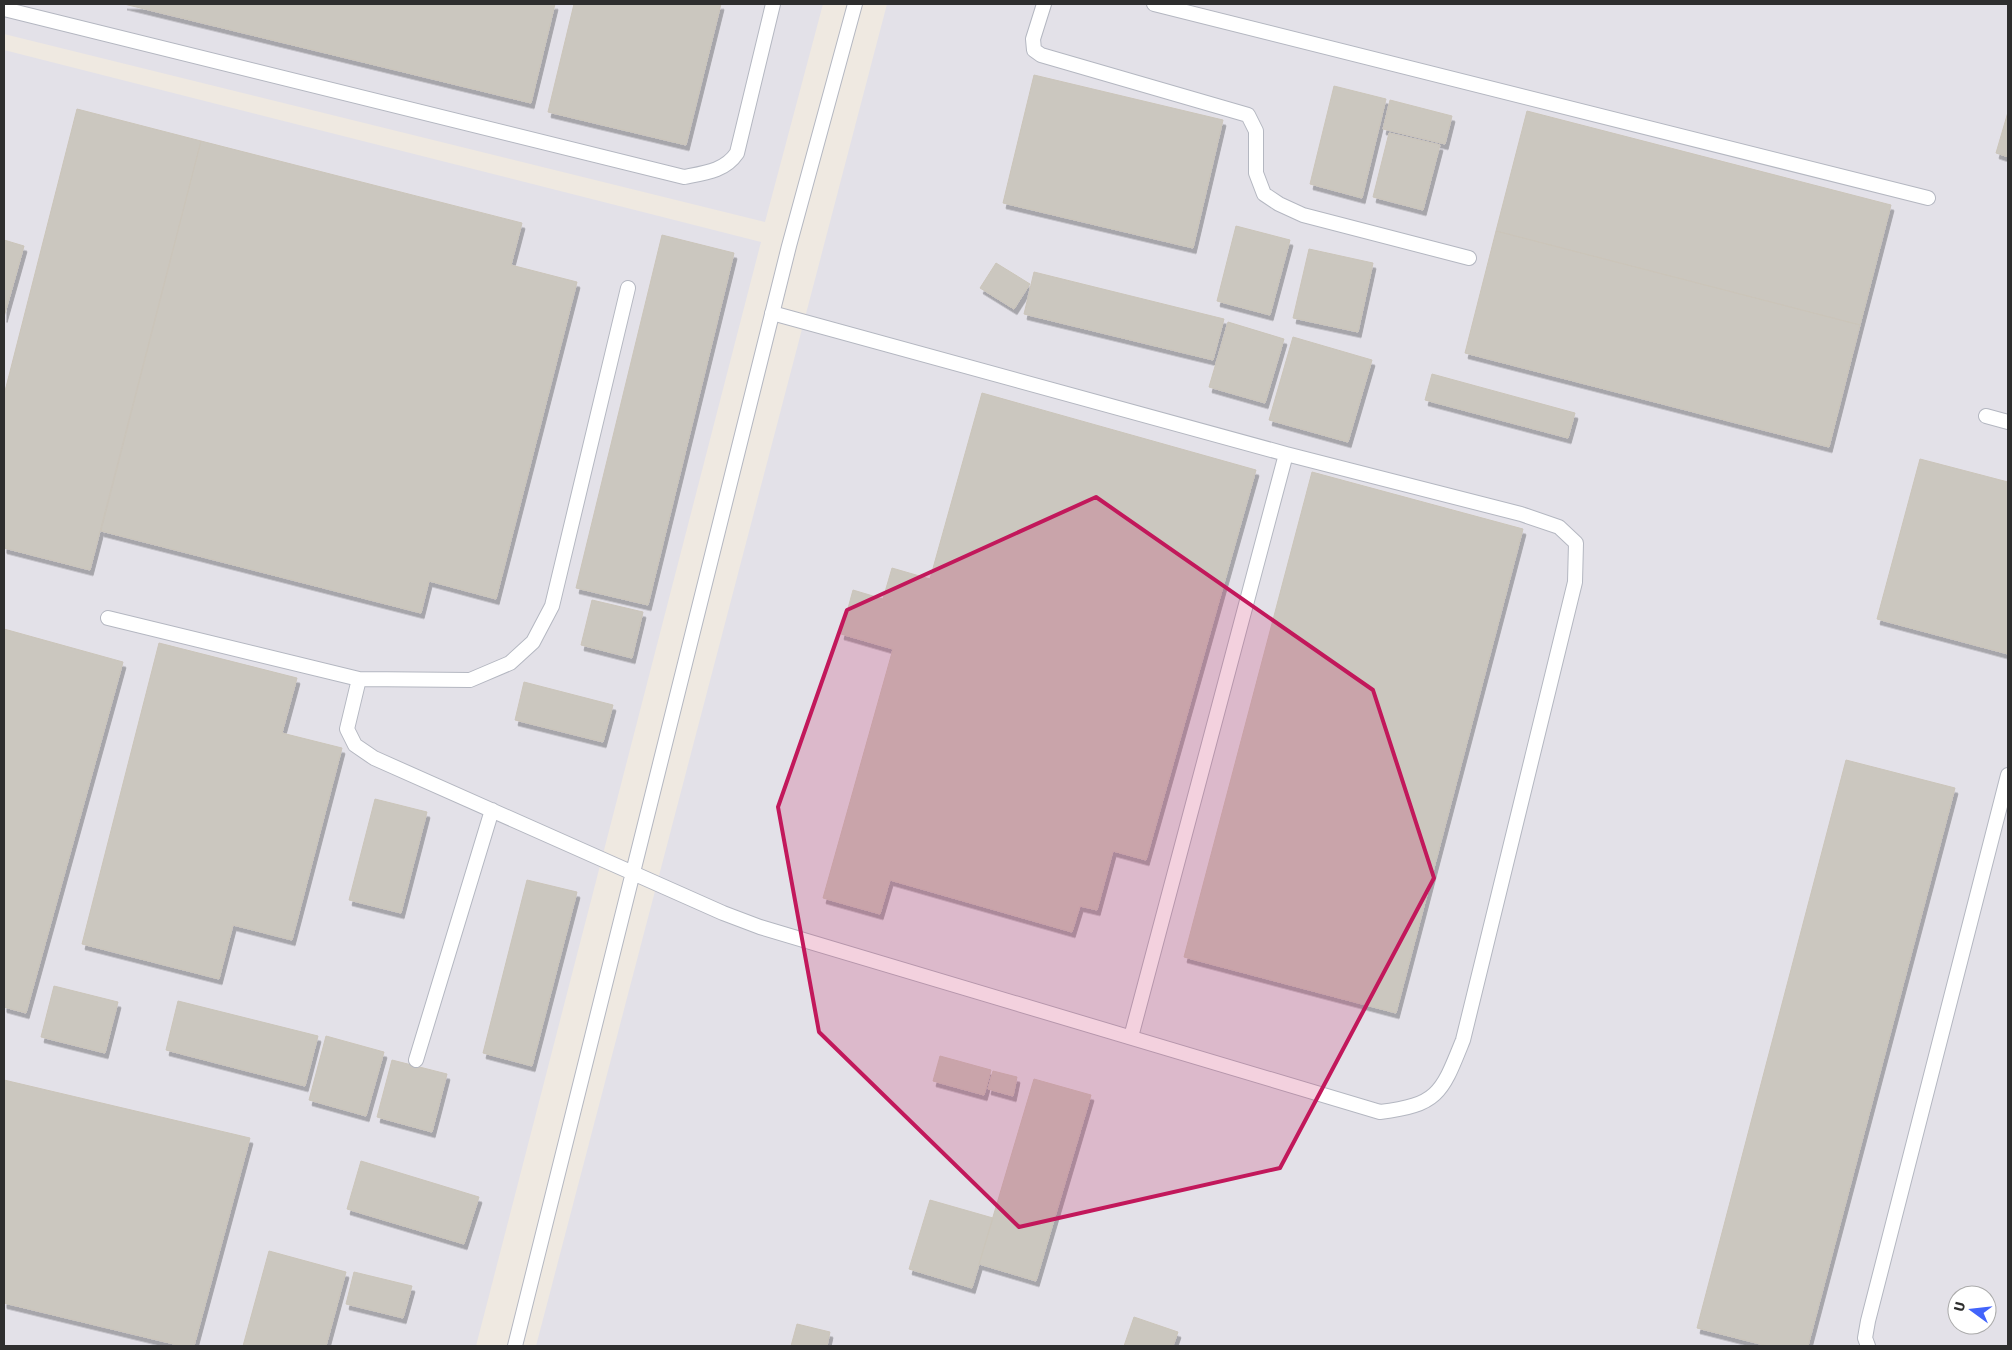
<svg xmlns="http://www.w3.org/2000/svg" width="2012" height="1350" viewBox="0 0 2012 1350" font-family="'Fira Sans',sans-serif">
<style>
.industrial{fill:#e3e1e8;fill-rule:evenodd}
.building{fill:#cbc7bf;stroke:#cbc5ba;filter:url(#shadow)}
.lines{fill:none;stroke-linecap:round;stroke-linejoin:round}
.lane-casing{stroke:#b4b7c1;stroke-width:16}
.lane{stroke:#fff;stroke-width:14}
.marked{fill:#c2185b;fill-opacity:0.2;stroke:#c2185b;stroke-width:4;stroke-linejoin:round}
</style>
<defs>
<filter id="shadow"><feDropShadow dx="3" dy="5.5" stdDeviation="0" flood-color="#0004"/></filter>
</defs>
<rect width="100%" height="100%" fill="#efe9e1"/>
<path class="industrial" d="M 4,4 L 823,4 L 765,222 L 4,34 Z
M 887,4 L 2008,4 L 2008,1346 L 536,1346 ZM 1957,1295 L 1987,1295 L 1987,1325 L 1957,1325 Z
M 4,50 L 761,242 L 476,1346 L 4,1346 Z"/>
<path class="building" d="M 124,4 L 555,4 L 531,103 Z
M 574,4 L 721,4 L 686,145 L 548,112 Z
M 1034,75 L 1223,120 L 1193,248 L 1003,203 Z
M 1334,86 L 1386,99 L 1362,198 L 1310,184 Z
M 1390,100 L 1452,116 L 1445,144 L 1383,129 Z
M 77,109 L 201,141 L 90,570 L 4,548 L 4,395 Z
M 1527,111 L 1891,205 L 1860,325 L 1496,231 Z
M 2008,112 L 2008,157 L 1996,153 Z
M 1389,133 L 1440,145 L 1423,210 L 1373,197 Z
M 201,141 L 522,223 L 511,265 L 577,282 L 496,599 L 429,581 L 421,613 L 101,531 Z
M 1236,226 L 1290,240 L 1270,315 L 1217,301 Z
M 1496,231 L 1860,325 L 1829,447 L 1465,353 Z
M 662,235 L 734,253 L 648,605 L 576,588 Z
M 4,240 L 24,246 L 4,317 Z
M 1309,249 L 1373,263 L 1358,332 L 1293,318 Z
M 996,263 L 1030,284 L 1014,309 L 980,288 Z
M 1034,272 L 1224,319 L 1213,360 L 1024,314 Z
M 1228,322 L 1284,339 L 1265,403 L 1209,387 Z
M 1293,337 L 1372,360 L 1348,442 L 1269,420 Z
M 1432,374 L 1575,413 L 1568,438 L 1425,400 Z
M 982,393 L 1256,470 L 1146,860 L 1113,851 L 1097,910 L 1080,906 L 1072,932 L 890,880 L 880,914 L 823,898 L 893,649 L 841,634 L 853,590 L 883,599 L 892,568 L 930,579 Z
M 1920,459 L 2008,482 L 2008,654 L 1877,619 Z
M 1312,472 L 1523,529 L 1396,1013 L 1184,957 Z
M 592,600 L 643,612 L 632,658 L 581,645 Z
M 4,629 L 123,662 L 26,1013 L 4,1007 Z
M 159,643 L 297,678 L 282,733 L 342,748 L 292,940 L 233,925 L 219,979 L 82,944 Z
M 524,682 L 613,705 L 603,742 L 515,720 Z
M 1846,760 L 1955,788 L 1808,1346 L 1768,1346 L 1697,1328 Z
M 375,799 L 427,812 L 401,913 L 349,900 Z
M 527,880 L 577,892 L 532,1066 L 483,1053 Z
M 54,986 L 118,1002 L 105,1053 L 41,1037 Z
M 178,1001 L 318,1036 L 305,1086 L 166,1050 Z
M 326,1036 L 384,1052 L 366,1116 L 309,1100 Z
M 940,1056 L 991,1070 L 984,1095 L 933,1081 Z
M 392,1060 L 447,1074 L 432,1132 L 377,1117 Z
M 993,1071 L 1017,1077 L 1013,1096 L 988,1089 Z
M 1034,1079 L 1091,1095 L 1036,1281 L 979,1264 Z
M 4,1080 L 250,1138 L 194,1346 L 182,1346 L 4,1303 Z
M 361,1161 L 479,1197 L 464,1244 L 347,1209 Z
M 930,1200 L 993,1218 L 972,1288 L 909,1269 Z
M 269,1251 L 346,1272 L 326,1346 L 243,1346 Z
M 354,1272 L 412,1286 L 403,1318 L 346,1304 Z
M 1134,1317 L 1178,1332 L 1173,1346 L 1124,1346 Z
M 797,1324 L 830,1332 L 827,1346 L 791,1346 Z"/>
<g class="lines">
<defs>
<path id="lane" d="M 1044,4 L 1033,39 L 1034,50 L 1041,55 L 1248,115 L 1256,131 L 1256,173 L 1264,194 L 1279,204 L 1303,215 L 1469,258
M 1154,4 L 1928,198
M 4,9 L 684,177 C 705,173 725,171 737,153 L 773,4
M 1986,416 L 2008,422
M 108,618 L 359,679 L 347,729 L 355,745 L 374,758 L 723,913 L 760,927 L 1380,1112 C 1439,1105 1442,1092 1463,1040 L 1575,582 L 1576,543 L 1559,527 L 1521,514 L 1286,454 L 772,313
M 359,679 L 470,680 L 510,663 L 533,642 L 552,606 L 628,288
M 1131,1037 L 1286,454
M 416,1060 L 492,810
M 515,1346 L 789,246 L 855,4
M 1868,1346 L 1865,1338 L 1868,1321 L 2008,775"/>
</defs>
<use href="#lane" class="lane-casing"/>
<use href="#lane" class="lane"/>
</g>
<path class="marked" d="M 1096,497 L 1373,690 L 1434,878 L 1280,1168 L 1019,1227 L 819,1032 L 778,807 L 847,610 Z"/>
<rect width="2012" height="1350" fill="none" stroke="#2e2e2e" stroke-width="10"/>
<g transform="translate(1972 1310) rotate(285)"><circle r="24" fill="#ffffff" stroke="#ababab"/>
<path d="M0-4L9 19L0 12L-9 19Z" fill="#4264fb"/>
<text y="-8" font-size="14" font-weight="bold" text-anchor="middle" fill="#2e2e2e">U</text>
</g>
</svg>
